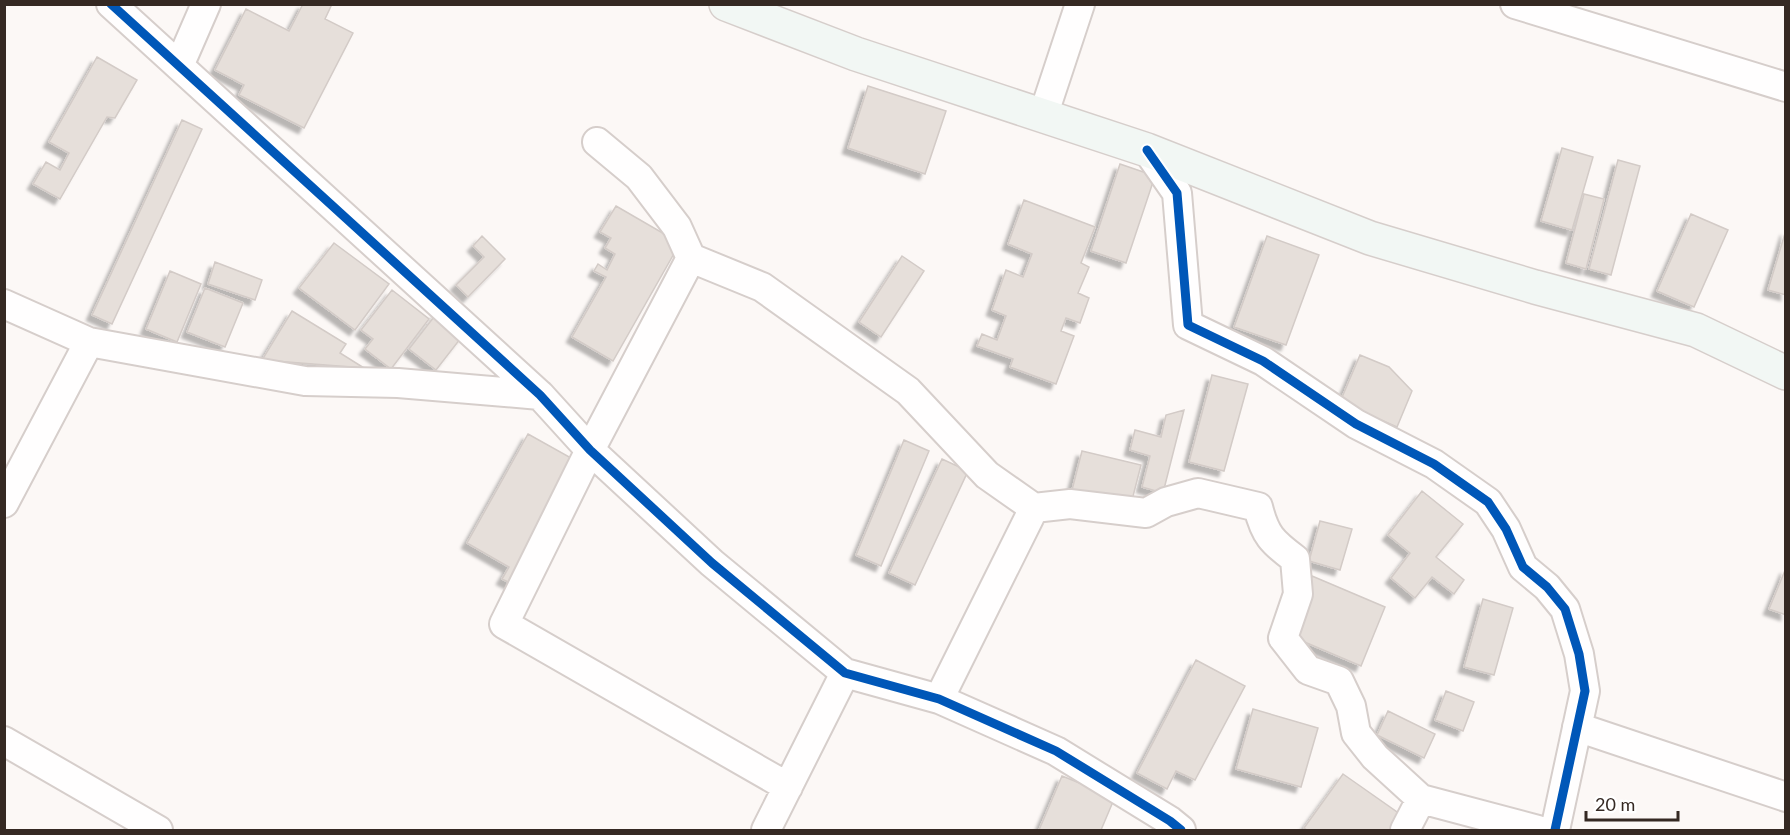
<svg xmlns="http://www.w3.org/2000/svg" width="1790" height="835" viewBox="0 0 1790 835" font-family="Lato,sans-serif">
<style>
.building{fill:#e6dfda;stroke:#d3cbc7;stroke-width:1.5;filter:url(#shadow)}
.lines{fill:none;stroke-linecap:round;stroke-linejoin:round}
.street-casing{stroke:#d6cecb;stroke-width:32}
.secondary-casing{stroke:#d6cecb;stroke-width:36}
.street{stroke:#fffefe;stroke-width:28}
.secondary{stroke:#f2f7f4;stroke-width:33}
.cycleway-casing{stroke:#fff;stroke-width:13}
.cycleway{stroke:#0057b8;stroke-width:9}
</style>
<defs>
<filter id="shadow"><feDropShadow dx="-5.5" dy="5.5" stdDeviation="1.5" flood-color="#0004"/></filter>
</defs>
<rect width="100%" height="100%" fill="#fcf8f6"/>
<path class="building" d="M 303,4 L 332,4 L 325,19 L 353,33 L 304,128 L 239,95 L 244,85 L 215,70 L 246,9 L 289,31 Z
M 97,57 L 137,80 L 115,118 L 107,117 L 60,199 L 33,184 L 46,162 L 60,170 L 69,153 L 49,142 Z
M 868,86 L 946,111 L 925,174 L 848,148 Z
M 182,120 L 202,129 L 112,324 L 92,315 Z
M 1562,148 L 1593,157 L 1572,230 L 1541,221 Z
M 1618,160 L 1640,166 L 1611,275 L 1589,269 Z
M 1120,164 L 1155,176 L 1126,263 L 1091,251 Z
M 1584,194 L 1604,199 L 1586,269 L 1566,263 Z
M 1024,200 L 1095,227 L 1081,263 L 1089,267 L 1078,293 L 1089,298 L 1080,323 L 1066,318 L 1061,331 L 1074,336 L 1056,384 L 1010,367 L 1013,359 L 977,346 L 982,334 L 997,340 L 1006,316 L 992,310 L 1006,270 L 1023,277 L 1032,254 L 1008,244 Z
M 616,206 L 680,243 L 613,361 L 572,337 L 606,277 L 594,271 L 598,264 L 607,270 L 615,254 L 605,248 L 611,238 L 600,232 Z
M 1691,214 L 1728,230 L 1694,307 L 1657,291 Z
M 1786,230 L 1786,295 L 1768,290 Z
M 482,236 L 505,259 L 468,297 L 456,285 L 484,257 L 473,246 Z
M 1267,236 L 1319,255 L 1286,345 L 1234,327 Z
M 334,243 L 389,284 L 355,330 L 299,288 Z
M 902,256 L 924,271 L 881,337 L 859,322 Z
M 215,262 L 262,280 L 255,300 L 208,284 Z
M 170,271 L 201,284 L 177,342 L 146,329 Z
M 205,288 L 243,303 L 225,347 L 187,332 Z
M 392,290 L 429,319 L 391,369 L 365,349 L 373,339 L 361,330 Z
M 292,311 L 346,344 L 340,353 L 364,368 L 262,360 Z
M 437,313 L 464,334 L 436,370 L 409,349 Z
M 1360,355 L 1389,367 L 1412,391 L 1397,427 L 1340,402 Z
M 1212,375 L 1248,384 L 1224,471 L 1189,462 Z
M 1184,410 L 1163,493 L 1142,487 L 1150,456 L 1130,450 L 1135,430 L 1161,437 L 1166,415 Z
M 528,434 L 580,463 L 512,584 L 502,579 L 509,567 L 467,543 Z
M 904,440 L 929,451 L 881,566 L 856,555 Z
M 1082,451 L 1141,465 L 1131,504 L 1072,490 Z
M 942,459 L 968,471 L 915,585 L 889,573 Z
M 1422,491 L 1463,524 L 1436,557 L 1464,580 L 1454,594 L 1432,577 L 1415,598 L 1391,578 L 1410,553 L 1388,535 Z
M 1320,521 L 1352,529 L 1340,570 L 1309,561 Z
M 1786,568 L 1786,615 L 1769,609 Z
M 1312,576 L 1385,607 L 1361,666 L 1288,635 Z
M 1483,599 L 1513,608 L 1494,675 L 1464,667 Z
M 1196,660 L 1245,686 L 1195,780 L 1176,771 L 1167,789 L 1137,773 Z
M 1446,691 L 1474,702 L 1463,731 L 1435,720 Z
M 1253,709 L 1318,728 L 1301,787 L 1236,769 Z
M 1388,711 L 1435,734 L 1424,758 L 1377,735 Z
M 1343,774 L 1407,819 L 1399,830 L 1307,830 L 1304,828 Z
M 1062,776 L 1115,797 L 1101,830 L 1039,830 Z"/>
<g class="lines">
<defs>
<path id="street" d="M 111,4 L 540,395 L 590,450 L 712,563 L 845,673 L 939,699 L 1056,751 L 1170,821 L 1181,830
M 1515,4 L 1786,87
M 179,66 L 206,4
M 1043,116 L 1080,4
M 597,142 L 639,177 L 677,227 L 691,258 L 762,287 L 908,391 L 987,475 L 1034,508 L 939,699
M 1147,150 L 1177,193 L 1188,325 L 1263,361 L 1356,424 L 1434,464 L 1488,502 L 1506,529 L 1523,567 L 1547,587 L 1565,609 L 1579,654 L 1585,691 L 1555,830
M 691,258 L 590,450 L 504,624 L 788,787
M 4,304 L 89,342
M 4,503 L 89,342 L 305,381 L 398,383 L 540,395
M 1034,508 L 1070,504 L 1146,513 L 1166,502 L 1198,493 L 1258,507 C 1265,535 1272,542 1295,559 L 1298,594 L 1283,638 L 1308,670 L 1339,681 L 1351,706 L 1356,733 L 1375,757 L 1421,799
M 1577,727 L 1786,797
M 4,741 L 158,830
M 766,830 L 845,673
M 1405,830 L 1421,799 L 1538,830"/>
<path id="secondary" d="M 726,4 L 856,54 L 1147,150 L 1370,238 L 1535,287 L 1696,330 L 1786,373"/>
</defs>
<use href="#street" class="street-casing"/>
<use href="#secondary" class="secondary-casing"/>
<use href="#street" class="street"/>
<use href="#secondary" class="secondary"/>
<defs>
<path id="cycleway" d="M 111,4 L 540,395 L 590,450 L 712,563 L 845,673 L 939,699 L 1056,751 L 1170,821 L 1181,830
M 1147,150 L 1177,193 L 1188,325 L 1263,361 L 1356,424 L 1434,464 L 1488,502 L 1506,529 L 1523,567 L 1547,587 L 1565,609 L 1579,654 L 1585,691 L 1555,830"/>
</defs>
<use href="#cycleway" class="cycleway-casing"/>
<use href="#cycleway" class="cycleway"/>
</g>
<rect width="1790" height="835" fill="none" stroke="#352923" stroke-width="12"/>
<path d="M1586 811v9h92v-9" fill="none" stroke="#352923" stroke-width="3"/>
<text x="1595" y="811" font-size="18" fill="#352923" stroke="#ffffff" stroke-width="4.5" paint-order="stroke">20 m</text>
</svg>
